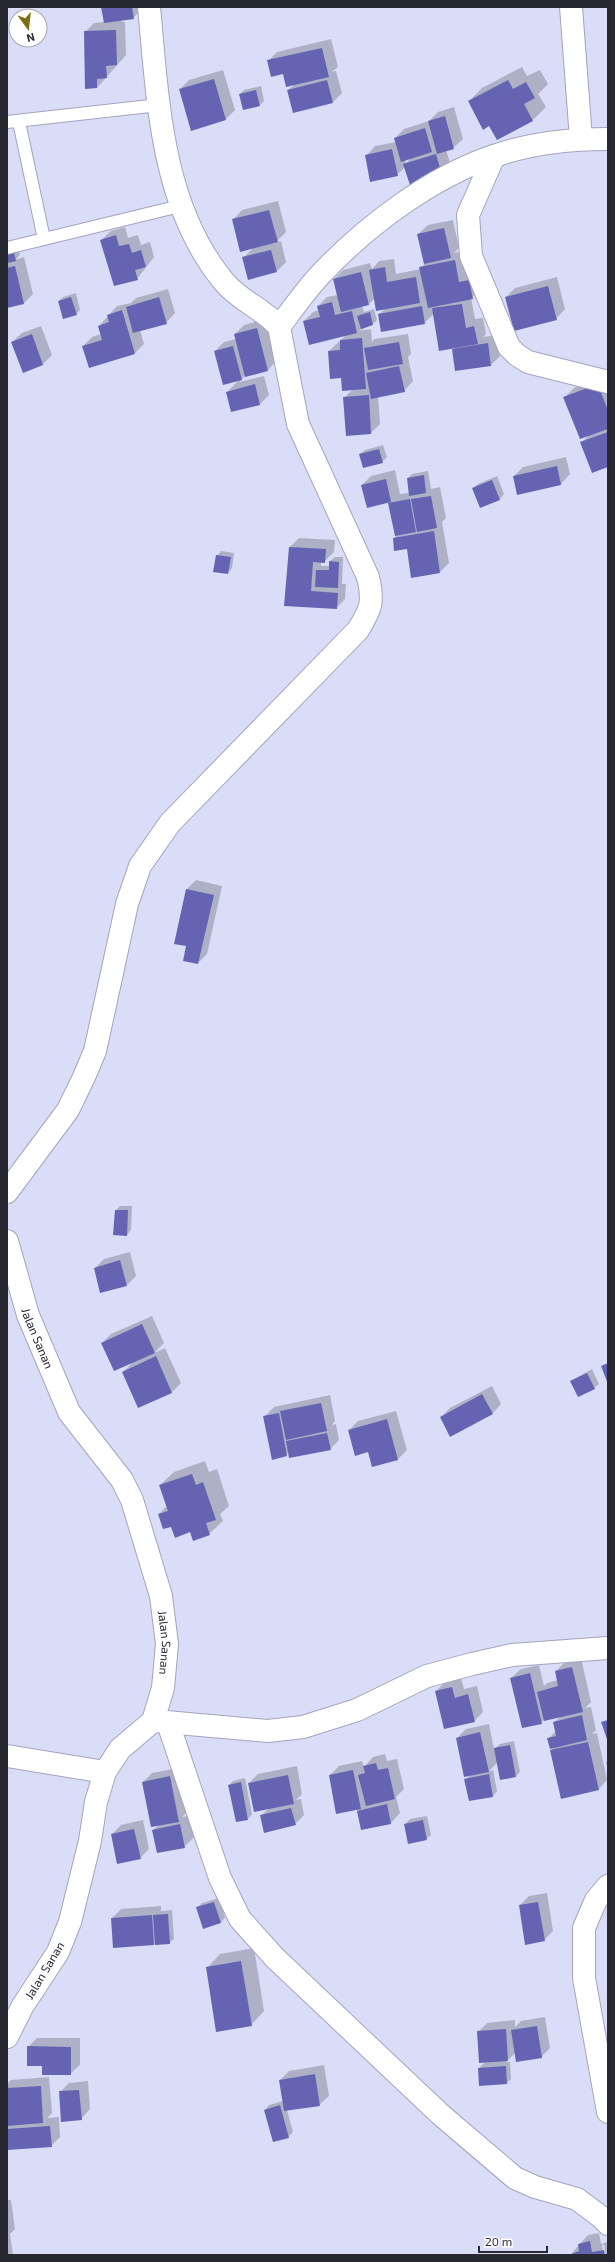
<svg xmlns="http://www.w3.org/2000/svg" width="615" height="2262" viewBox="0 0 615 2262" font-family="'Exo 2',sans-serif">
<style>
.shadow{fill:#0003;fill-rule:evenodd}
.building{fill:#6464b2}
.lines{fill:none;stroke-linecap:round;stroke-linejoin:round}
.lane-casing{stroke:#a2a5bd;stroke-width:14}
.street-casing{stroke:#a2a5bd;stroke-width:24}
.lane{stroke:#fff;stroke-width:12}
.street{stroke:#fff;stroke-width:22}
.labels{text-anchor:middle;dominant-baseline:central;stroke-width:4;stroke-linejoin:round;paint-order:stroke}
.street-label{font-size:12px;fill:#272832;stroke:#fff}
</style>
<rect width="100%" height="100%" fill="#daddf7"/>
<path class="shadow" d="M 102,7 L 142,7 L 142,9 L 133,18 L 115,20 L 125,22 L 126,55 L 97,88 L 85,32 L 94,23 L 104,22 Z
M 331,39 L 338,67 L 332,72 L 336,71 L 342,93 L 333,102 L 288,90 L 295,84 L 268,61 L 277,52 Z
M 522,67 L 527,76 L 540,70 L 548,84 L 538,94 L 546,107 L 532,121 L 490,125 L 469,101 L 482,88 Z
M 223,70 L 235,110 L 226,119 L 192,130 L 180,89 L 189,80 Z
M 261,86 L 264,101 L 260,105 L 240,94 L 244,90 Z
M 454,107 L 463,139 L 453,148 L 446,150 L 451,165 L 442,174 L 405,167 L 397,175 L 366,156 L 375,146 L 396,142 L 395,138 L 404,129 L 429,121 L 438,112 ZM 411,158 L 406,163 L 405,160 Z
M 278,201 L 286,232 L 276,242 L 281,241 L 286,262 L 277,271 L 243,258 L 253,248 L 233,220 L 242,210 Z
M 453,220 L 459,248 L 454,253 L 464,251 L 482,289 L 471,298 L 475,319 L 483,318 L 486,334 L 483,337 L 497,335 L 500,356 L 491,365 L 456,370 L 453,350 L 456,347 L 434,314 L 424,323 L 379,314 L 385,309 L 375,298 L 369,304 L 362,306 L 364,312 L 374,309 L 377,320 L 373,324 L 359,331 L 371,329 L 372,342 L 374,339 L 408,334 L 411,354 L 408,357 L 413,381 L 404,391 L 378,396 L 380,424 L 371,433 L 344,398 L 353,389 L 342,377 L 329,351 L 346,335 L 304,321 L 313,312 L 319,310 L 318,306 L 327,297 L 338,295 L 334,279 L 343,270 L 370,263 L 372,269 L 379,261 L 394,259 L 396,274 L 421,269 L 425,263 L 418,234 L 428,225 Z
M 125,227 L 128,238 L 138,235 L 141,245 L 150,242 L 154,257 L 137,279 L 101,240 L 111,231 Z
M 17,244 L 20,255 L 15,260 L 24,257 L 33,294 L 24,303 L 7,307 L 7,247 Z
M 557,277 L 565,309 L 556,319 L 506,297 L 515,288 Z
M 168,289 L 175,313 L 166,323 L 140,330 L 144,344 L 135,353 L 83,346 L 92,337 L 101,334 L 99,326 L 117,306 L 131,303 L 136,298 Z
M 76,293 L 80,310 L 76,314 L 59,301 L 63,297 Z
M 266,319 L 277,360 L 268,370 L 245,376 L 239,382 L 264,376 L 269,395 L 260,404 L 227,392 L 239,380 L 215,351 L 224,342 L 236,339 L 235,334 L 244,325 Z
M 41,326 L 52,355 L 43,364 L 23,371 L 12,342 L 22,333 Z
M 607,376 L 608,378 L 608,466 L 581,443 L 589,435 L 565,397 L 574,388 Z
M 383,445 L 387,457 L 382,462 L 360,454 L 365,450 Z
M 566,457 L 570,474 L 561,484 L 518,494 L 514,476 L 523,467 Z
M 395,470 L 400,494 L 410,493 L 408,478 L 412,474 L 428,471 L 431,489 L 440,487 L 446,518 L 442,522 L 449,563 L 440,572 L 394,538 L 396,536 L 389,502 L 362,485 L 371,476 Z
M 497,476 L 504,494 L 500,499 L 481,507 L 473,488 L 478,484 Z
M 299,538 L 335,540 L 334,552 L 324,562 L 321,561 L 321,566 L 330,566 L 330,561 L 335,557 L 343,557 L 342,584 L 346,584 L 345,599 L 336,608 L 285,605 L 290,547 Z
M 221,551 L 234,553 L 232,568 L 228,573 L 217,556 Z
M 196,880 L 222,886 L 207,954 L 198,963 L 187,945 L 187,889 Z
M 120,1206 L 132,1206 L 131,1230 L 127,1235 L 116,1210 Z
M 130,1252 L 136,1276 L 127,1285 L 101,1291 L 95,1268 L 104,1259 Z
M 152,1316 L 164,1343 L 154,1353 L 165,1348 L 181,1383 L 172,1392 L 139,1407 L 123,1372 L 133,1362 L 102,1343 L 111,1334 Z
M 592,1369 L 599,1384 L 594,1388 L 571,1381 Z
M 492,1386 L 501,1404 L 492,1414 L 441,1417 L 450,1408 Z
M 330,1395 L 335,1421 L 332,1425 L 336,1424 L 339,1440 L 330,1449 L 289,1453 L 273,1458 L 265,1416 L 274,1407 Z
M 396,1411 L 407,1450 L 398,1459 L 373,1466 L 369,1451 L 349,1430 L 358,1421 Z
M 205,1461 L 209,1472 L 217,1469 L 229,1506 L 220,1514 L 223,1521 L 209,1534 L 172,1526 L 159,1514 L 167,1506 L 160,1485 L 174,1472 Z
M 581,1658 L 591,1702 L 585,1708 L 591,1707 L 596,1730 L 592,1734 L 597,1733 L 607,1780 L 598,1790 L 551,1751 L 554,1747 L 548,1739 L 556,1731 L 554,1722 L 560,1717 L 545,1719 L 541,1723 L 511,1678 L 521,1669 L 539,1665 L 544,1686 L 547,1683 L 558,1680 L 556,1671 L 565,1662 Z
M 461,1678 L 464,1689 L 477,1686 L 483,1712 L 474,1721 L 436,1691 L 445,1682 Z
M 489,1724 L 494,1749 L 500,1744 L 514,1741 L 520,1772 L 516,1776 L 498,1762 L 488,1772 L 493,1770 L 497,1791 L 493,1796 L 465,1780 L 470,1775 L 457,1738 L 466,1729 Z
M 385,1754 L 387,1761 L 397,1759 L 404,1789 L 396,1797 L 400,1813 L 391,1823 L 362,1829 L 357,1809 L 330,1775 L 339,1766 L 362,1761 L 364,1767 L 373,1757 Z
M 608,1760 L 608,1769 L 606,1763 Z
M 297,1766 L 302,1794 L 296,1800 L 301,1799 L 304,1815 L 295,1824 L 261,1816 L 269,1808 L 249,1783 L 258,1774 Z
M 179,1768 L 188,1811 L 182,1817 L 189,1816 L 194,1837 L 184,1847 L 153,1830 L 159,1825 L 143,1782 L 152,1773 Z
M 245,1778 L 252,1814 L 248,1819 L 229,1785 L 233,1781 Z
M 427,1816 L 431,1835 L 426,1839 L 405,1824 L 410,1819 Z
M 143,1820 L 149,1849 L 140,1858 L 112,1834 L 121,1825 Z
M 547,1893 L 553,1931 L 544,1940 L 520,1905 L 529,1896 Z
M 219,1898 L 225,1918 L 220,1923 L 198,1907 L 202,1903 Z
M 161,1906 L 161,1911 L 172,1910 L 174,1939 L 169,1943 L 156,1942 L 154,1944 L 112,1918 L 121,1909 Z
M 254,1948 L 264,2011 L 251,2025 L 207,1968 L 220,1954 Z
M 545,2017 L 550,2048 L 541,2057 L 516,2052 L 506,2062 L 510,2062 L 511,2079 L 507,2083 L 479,2068 L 485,2062 L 478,2032 L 487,2023 L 515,2020 L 515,2027 L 521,2021 Z
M 37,2038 L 80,2038 L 80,2065 L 70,2074 L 43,2065 L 28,2047 Z
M 324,2065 L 329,2096 L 319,2105 L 287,2110 L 293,2132 L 288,2137 L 265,2110 L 269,2105 L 283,2101 L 280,2080 L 289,2071 Z
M 49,2077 L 52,2113 L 47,2118 L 59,2117 L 60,2137 L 51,2146 L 7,2149 L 7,2084 L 11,2080 Z
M 88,2081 L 90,2109 L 81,2119 L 60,2092 L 69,2083 Z
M 7,2200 L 11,2200 L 15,2229 L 10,2234 L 13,2255 L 7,2255 Z
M 599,2233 L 601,2244 L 608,2242 L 608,2255 L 606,2255 L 604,2245 L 602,2245 L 604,2255 L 570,2255 L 588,2235 Z"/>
<path class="building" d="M 101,7 L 132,7 L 134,19 L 104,23 Z
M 116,30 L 117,65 L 106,66 L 107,78 L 97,79 L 97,88 L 85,89 L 84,31 Z
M 322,48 L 329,77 L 286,87 L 283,74 L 271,77 L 267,60 Z
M 214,79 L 226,120 L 191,131 L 179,89 Z
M 327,80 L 333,103 L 293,113 L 287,90 Z
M 508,80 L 513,89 L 526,82 L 535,98 L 524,104 L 533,121 L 497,140 L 489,126 L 483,130 L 468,101 Z
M 256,90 L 260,106 L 243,110 L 239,94 Z
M 445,116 L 454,149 L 437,154 L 428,121 Z
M 425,128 L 432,152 L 401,162 L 394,138 Z
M 392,149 L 398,176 L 370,182 L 365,155 Z
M 436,154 L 442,175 L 410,185 L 403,164 Z
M 269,210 L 278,242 L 240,252 L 232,219 Z
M 444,228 L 451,258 L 424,264 L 417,234 Z
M 116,235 L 119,246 L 129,244 L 132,253 L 141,250 L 146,267 L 135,270 L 138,280 L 114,286 L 100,240 Z
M 13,248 L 16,261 L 7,263 L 7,250 Z
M 271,250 L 277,272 L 248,280 L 242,257 Z
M 455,260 L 459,282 L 469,280 L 473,299 L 428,308 L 419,267 Z
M 15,266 L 24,304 L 7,308 L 7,268 Z
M 385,267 L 387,282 L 416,277 L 420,303 L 376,311 L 369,270 Z
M 361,272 L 369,305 L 341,312 L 333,279 Z
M 548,286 L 557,320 L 514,331 L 505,297 Z
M 71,297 L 77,315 L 63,319 L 58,301 Z
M 159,297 L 167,324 L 133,333 L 126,307 Z
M 332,302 L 335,315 L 352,311 L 357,333 L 309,345 L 303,321 L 320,317 L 317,306 Z
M 462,304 L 466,328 L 474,326 L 478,344 L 439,351 L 432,308 Z
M 422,306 L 425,324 L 381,332 L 378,314 Z
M 122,310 L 135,354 L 89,368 L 82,346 L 102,340 L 98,326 L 109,322 L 107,315 Z
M 370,312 L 373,325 L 361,329 L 357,316 Z
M 257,328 L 268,371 L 245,377 L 234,334 Z
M 32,334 L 43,365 L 23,373 L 11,342 Z
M 362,338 L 366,389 L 342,391 L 341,378 L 330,379 L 328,351 L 340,350 L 340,340 Z
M 399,342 L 403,364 L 368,370 L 364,348 Z
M 488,343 L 491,366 L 455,371 L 452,349 Z
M 233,346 L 242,380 L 223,385 L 214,351 Z
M 399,366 L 405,392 L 371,399 L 366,373 Z
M 255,384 L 260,405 L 231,412 L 226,392 Z
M 598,384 L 608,411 L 608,429 L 580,439 L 563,397 Z
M 369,395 L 371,434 L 346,436 L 343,397 Z
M 608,432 L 608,467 L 592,473 L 580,442 Z
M 379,449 L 383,463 L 363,468 L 359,454 Z
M 557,466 L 561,485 L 517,495 L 513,476 Z
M 424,475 L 426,493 L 409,496 L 407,478 Z
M 386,479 L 391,502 L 367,508 L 361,485 Z
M 492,480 L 500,500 L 480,508 L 472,488 Z
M 431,496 L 437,528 L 417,532 L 411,499 Z
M 410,499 L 416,532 L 395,536 L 388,503 Z
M 434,531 L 440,573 L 411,578 L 407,549 L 394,551 L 393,538 Z
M 289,547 L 326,549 L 325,563 L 313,562 L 311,591 L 338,593 L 337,609 L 284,606 Z
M 216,555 L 231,557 L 228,574 L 213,572 Z
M 329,561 L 339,562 L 338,588 L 315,587 L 316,570 L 329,570 Z
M 186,889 L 214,895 L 198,964 L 183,961 L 186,946 L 174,944 Z
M 115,1210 L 128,1210 L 127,1236 L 113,1235 Z
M 120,1260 L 127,1286 L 100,1293 L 94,1268 Z
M 142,1324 L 155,1353 L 114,1371 L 101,1343 Z
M 156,1356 L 172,1393 L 138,1408 L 122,1372 Z
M 608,1363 L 608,1384 L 601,1366 Z
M 587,1373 L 595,1389 L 578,1397 L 570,1381 Z
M 482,1394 L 493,1414 L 450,1437 L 440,1417 Z
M 321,1403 L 327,1431 L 286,1440 L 280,1411 Z
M 279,1413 L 287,1456 L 272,1460 L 263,1416 Z
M 387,1419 L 398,1460 L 372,1467 L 368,1452 L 355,1456 L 348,1430 Z
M 327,1433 L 331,1450 L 289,1458 L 286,1441 Z
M 192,1474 L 196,1485 L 203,1482 L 216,1520 L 206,1523 L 210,1535 L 193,1541 L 190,1532 L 175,1538 L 171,1527 L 163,1529 L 158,1514 L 168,1511 L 159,1485 Z
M 572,1667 L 583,1712 L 544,1721 L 537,1692 L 558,1686 L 555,1671 Z
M 530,1673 L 542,1724 L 522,1728 L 510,1678 Z
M 452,1687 L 455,1698 L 468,1694 L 475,1722 L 444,1729 L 435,1691 Z
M 582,1715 L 587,1740 L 550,1749 L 547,1738 L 556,1736 L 553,1722 Z
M 608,1720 L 608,1742 L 601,1722 Z
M 480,1732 L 489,1772 L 464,1777 L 456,1738 Z
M 588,1742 L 599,1790 L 561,1799 L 550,1750 Z
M 510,1745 L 516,1777 L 500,1780 L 494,1748 Z
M 376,1763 L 378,1770 L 388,1768 L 395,1799 L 366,1806 L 358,1775 L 365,1773 L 363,1766 Z
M 353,1770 L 361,1809 L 336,1814 L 329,1775 Z
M 489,1774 L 493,1797 L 469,1801 L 464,1779 Z
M 288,1775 L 294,1804 L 254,1812 L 248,1783 Z
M 170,1776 L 179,1822 L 151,1827 L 142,1782 Z
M 241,1782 L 248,1820 L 236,1822 L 228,1785 Z
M 387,1804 L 391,1824 L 361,1830 L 357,1811 Z
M 291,1808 L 296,1825 L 264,1833 L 260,1815 Z
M 423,1820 L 427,1840 L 408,1844 L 404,1824 Z
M 180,1824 L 185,1848 L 157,1853 L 152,1830 Z
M 134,1829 L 141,1859 L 117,1864 L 111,1834 Z
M 214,1902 L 221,1923 L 203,1929 L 196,1907 Z
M 538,1902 L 545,1941 L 525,1945 L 519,1905 Z
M 168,1914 L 170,1944 L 155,1945 L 153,1915 Z
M 152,1915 L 154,1945 L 113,1948 L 111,1918 Z
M 241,1961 L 252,2026 L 216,2032 L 206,1967 Z
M 537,2026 L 542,2058 L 516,2062 L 511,2030 Z
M 506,2029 L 508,2061 L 479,2063 L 477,2031 Z
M 27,2046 L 71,2047 L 71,2075 L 42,2075 L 42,2066 L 27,2066 Z
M 506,2066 L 507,2084 L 479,2086 L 478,2068 Z
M 315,2074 L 320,2106 L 284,2111 L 279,2080 Z
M 41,2086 L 43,2123 L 7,2126 L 7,2088 Z
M 79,2090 L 82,2120 L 61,2122 L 59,2091 Z
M 280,2105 L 289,2138 L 273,2142 L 264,2110 Z
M 50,2126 L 52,2147 L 7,2150 L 7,2129 Z
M 590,2241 L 592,2252 L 604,2250 L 605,2255 L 569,2255 L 579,2251 L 578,2244 Z"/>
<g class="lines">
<defs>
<path id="lane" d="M 7,122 L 159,105
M 19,122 L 44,239
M 7,248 L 180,206"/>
<g id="street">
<path d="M 571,7 L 581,139"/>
<path d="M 494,156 L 468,215 L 471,256 L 509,347 L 517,355 L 528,362 L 608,382"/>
<path d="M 279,327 C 292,310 305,291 320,275 C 366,226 431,177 494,156 C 531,143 569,139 608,139"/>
<path d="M 7,1192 L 68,1110 L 84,1077 L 95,1051 L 127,904 L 140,866 L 170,823 L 358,630 C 371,609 374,602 368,577 L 298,424 L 279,327 C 264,309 240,301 225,283 C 161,207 158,101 149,7"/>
<path id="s1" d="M 7,1241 L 28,1315 L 69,1412 L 122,1480 L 132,1500 L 161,1596 L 167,1644 L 163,1688 L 153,1721 L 120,1749 L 105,1772 L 96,1802 L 90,1841 L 70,1922 L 58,1952 L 22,2007 L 7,2037"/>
<path d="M 155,1721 L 268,1731 L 303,1727 L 357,1710 L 427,1676 L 472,1664 L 512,1655 L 608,1648"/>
<path d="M 168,1723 L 220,1878 L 240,1919 L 275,1958 L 440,2114 L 515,2178 L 535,2187 L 577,2199 L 601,2217 L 608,2224"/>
<path d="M 7,1756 L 105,1772"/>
<path d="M 608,1886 L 596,1900 L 584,1928 L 584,1978 L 608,2112"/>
</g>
</defs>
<use href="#lane" class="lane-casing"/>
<use href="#street" class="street-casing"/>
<use href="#lane" class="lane"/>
<use href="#street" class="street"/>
</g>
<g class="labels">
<g class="street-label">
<text stroke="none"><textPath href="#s1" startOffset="102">Jalan Sanan</textPath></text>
<text stroke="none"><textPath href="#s1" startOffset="438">Jalan Sanan</textPath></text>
<text transform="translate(44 1970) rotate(-59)">Jalan Sanan</text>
</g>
</g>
<rect width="615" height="2262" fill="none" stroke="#272832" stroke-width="16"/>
<g transform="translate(28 28) rotate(165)"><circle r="19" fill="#ffffff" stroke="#a9a9ad"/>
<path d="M0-3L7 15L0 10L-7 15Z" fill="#7b6e0c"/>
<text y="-6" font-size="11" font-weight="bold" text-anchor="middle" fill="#272832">N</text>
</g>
<path d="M479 2246v6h68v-6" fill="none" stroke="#272832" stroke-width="2"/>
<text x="485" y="2246" font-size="12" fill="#272832" stroke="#ffffff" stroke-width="3" paint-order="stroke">20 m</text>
</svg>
